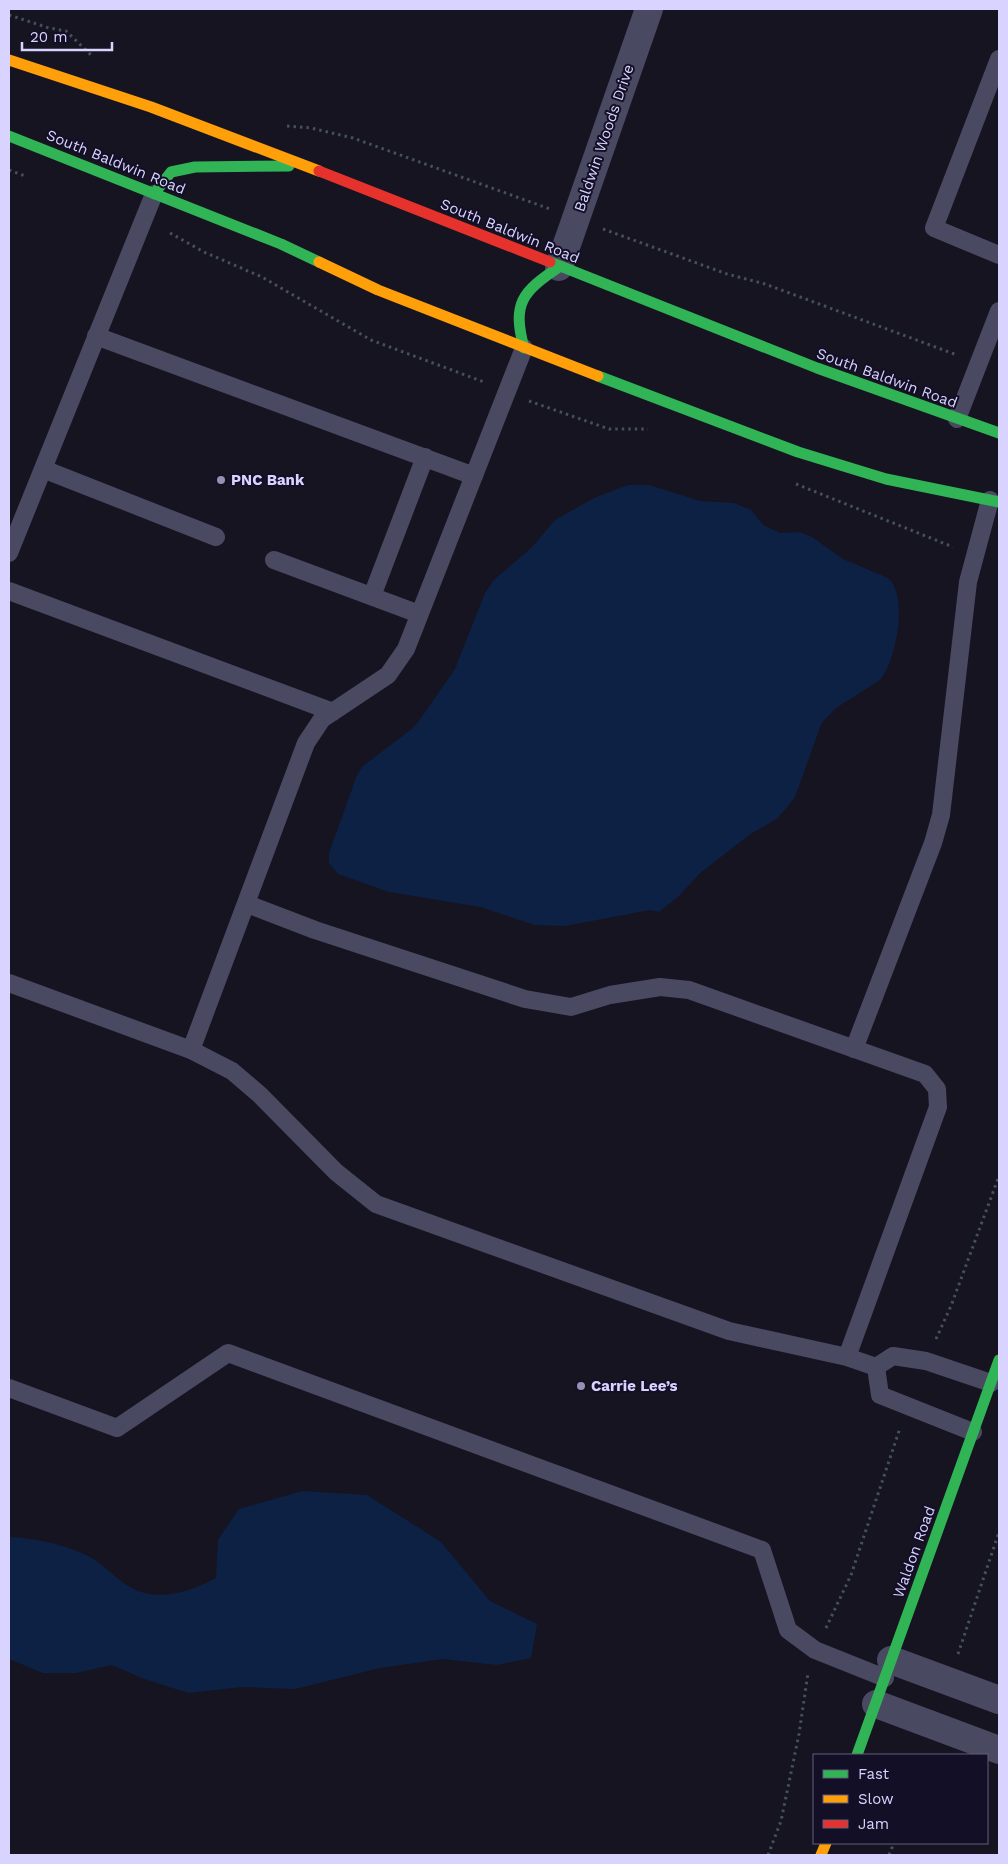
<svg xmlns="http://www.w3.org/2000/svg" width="1008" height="1864" viewBox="0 0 1008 1864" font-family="'Work Sans',sans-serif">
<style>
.water{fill:#0d2144}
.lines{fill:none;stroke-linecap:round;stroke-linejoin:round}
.path{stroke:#44505f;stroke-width:3;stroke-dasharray:2.5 4;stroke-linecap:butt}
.lane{stroke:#4a4962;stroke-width:18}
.street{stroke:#4a4962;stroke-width:28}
.fast{stroke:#30b455;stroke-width:11}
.slow{stroke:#ff9f0a;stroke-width:11}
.jam{stroke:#e5322d;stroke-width:11}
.poi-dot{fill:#9591b1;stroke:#130f26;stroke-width:2}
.labels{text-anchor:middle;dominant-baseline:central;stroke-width:4;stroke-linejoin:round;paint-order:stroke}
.street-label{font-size:15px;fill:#d9d4ff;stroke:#130f26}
.poi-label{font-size:15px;font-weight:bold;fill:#d9d4ff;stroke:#130f26;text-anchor:start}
</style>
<rect width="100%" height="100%" fill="#161421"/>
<path class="water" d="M 628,485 L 649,485 L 700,501 L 734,503 L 751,510 L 763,525 L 771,529 L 781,533 L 800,532 L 812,537 L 843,559 L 888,578 C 909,596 896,661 880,680 L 836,708 L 822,722 L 795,797 L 778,818 L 749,835 L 699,874 L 680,895 L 659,912 L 650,910 L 565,926 L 534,925 L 481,907 L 389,892 L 338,874 L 329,863 L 329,853 L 357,775 L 363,766 L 413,728 L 421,718 L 455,669 L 485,593 L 494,580 L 532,547 L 555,520 L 594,498 Z
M 303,1491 L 367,1495 L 441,1542 L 490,1601 L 537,1624 L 531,1658 L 497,1665 L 443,1659 L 380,1668 L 295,1689 L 242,1687 L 189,1693 L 144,1679 L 112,1665 L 76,1673 L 43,1673 L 9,1659 L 9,1537 C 35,1538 62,1544 86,1555 C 102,1562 114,1578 130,1587 C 158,1603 190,1592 216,1578 L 218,1540 L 239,1509 Z"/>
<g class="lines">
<path class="path" d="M 9,15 L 49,28 L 66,31 L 91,55
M 287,126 L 311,128 L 353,138 L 550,209
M 9,170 L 25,176
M 603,229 L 727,274 L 765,284 L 957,355
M 170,233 L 204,252 L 262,277 L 371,340 L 484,382
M 529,401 L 609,429 L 648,429
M 796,484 L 953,547
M 936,1339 L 951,1306 L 999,1176
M 826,1628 L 851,1575 L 900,1428
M 958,1654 L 999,1532
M 768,1855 L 781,1821 L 799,1734 L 808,1673
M 889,1855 L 894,1843"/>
<path class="lane" d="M 999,59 L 934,228 L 999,255
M 96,336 L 474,476
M 524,348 L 406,649 L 388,675 L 322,719 L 306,743 L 191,1050 L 232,1071 L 260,1095 L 336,1172 L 376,1204 L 729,1331 L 847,1357 L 876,1367
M 957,419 L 999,311
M 43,469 L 216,537
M 9,553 L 154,194
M 274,560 L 419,614
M 9,591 L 333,712
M 372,596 L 425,457
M 247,904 L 315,930 L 525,999 L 571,1007 L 610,995 L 660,987 L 689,990 L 925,1074 L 937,1089 L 938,1107 L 847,1357
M 9,983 L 191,1050
M 854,1049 L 933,843 L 941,815 L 968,582 L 990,500
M 9,1388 L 117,1428 L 228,1353 L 762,1550 L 788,1630 L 815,1650 L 885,1678
M 973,1432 L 880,1395 L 876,1367 L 893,1356 L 926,1361 L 991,1383"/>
<path class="street" d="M 559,267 L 649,9
M 891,1660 L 999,1700
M 876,1704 L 999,1750"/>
<path class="fast" d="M 9,136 L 281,244 L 319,262
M 154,194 L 171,172 L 195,167 L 289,166
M 550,262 L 817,368 L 999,433
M 524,348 C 512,303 522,292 559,267
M 598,376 L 798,452 L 886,479 L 999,502
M 857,1755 L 999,1360"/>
<path class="slow" d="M 9,60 L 151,107 L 319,171
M 319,262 L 378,290 L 598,376
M 821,1855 L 826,1843"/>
<path class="jam" d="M 319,171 L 550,262"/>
</g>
<g class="poi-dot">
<circle cx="221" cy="480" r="5"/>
<circle cx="581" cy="1386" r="5"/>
</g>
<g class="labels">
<g class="street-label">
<text transform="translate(604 138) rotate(-71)">Baldwin Woods Drive</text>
<text transform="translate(116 162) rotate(22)">South Baldwin Road</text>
<text transform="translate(510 231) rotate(22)">South Baldwin Road</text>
<text transform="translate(887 378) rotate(20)">South Baldwin Road</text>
<text transform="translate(914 1552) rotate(-70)">Waldon Road</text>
</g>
<g class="poi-label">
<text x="231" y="480">PNC Bank</text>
<text x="591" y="1386">Carrie Lee’s</text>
</g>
</g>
<rect width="1008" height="1864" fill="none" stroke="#d9d4ff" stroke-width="20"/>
<rect x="813" y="1754" width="175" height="90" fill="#130f26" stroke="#625e7d"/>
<rect x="823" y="1770" width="25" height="8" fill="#30b455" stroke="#625e7d"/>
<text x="858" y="1779" font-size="15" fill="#d9d4ff">Fast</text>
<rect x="823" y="1795" width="25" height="8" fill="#ff9f0a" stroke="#625e7d"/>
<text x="858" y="1804" font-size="15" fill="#d9d4ff">Slow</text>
<rect x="823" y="1820" width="25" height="8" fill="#e5322d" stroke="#625e7d"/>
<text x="858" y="1829" font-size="15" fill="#d9d4ff">Jam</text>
<path d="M22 42v8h90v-8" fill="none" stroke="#d9d4ff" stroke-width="2.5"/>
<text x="30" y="42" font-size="15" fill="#d9d4ff" stroke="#130f26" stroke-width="4" paint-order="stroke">20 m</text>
</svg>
